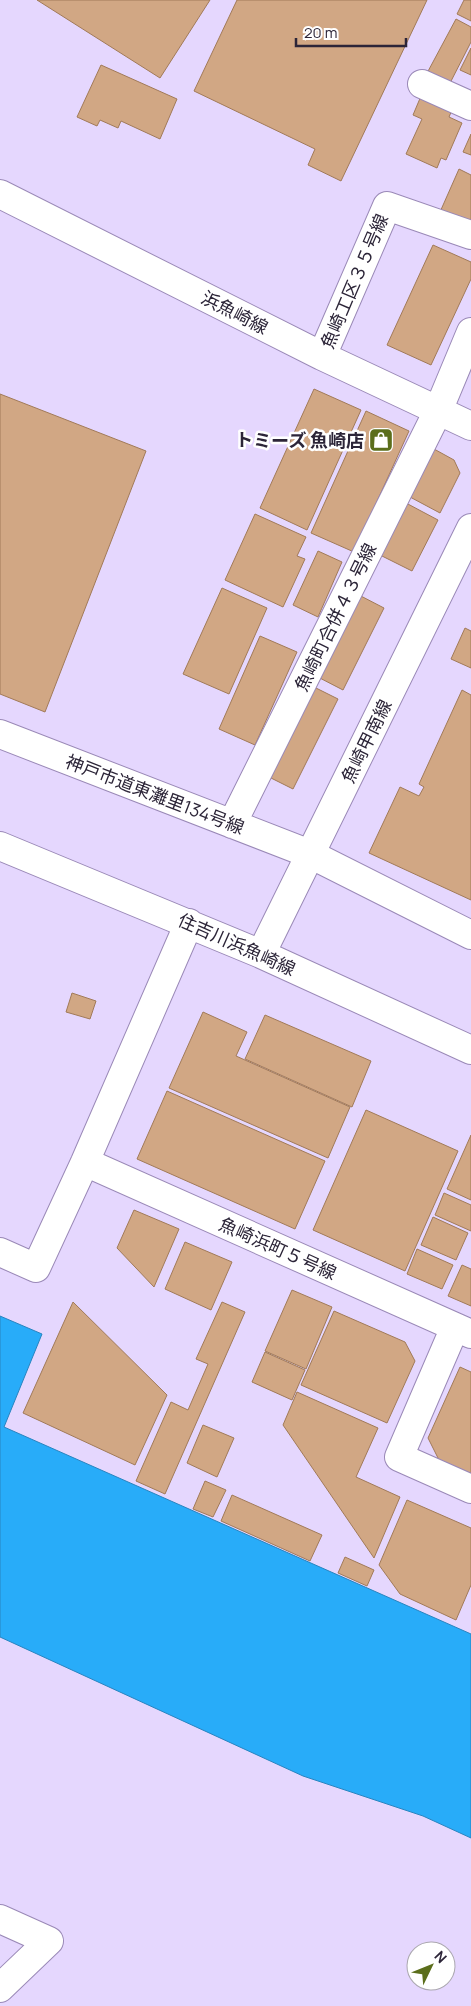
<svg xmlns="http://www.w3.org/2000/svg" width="471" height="2006" viewBox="0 0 471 2006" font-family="Manrope,'Noto Sans JP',sans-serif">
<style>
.water{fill:#28acf9;stroke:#2984bf}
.building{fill:#d1a784;stroke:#a17a58}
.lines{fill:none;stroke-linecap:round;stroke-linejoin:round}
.minor-casing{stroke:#9a89b7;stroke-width:30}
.minor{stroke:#fff;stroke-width:28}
.labels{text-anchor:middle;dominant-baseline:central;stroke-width:5;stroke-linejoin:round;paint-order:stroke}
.street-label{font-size:18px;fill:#2c2538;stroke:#fff}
.poi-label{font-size:18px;font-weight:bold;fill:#2c2538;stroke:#fff;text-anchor:end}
</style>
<rect width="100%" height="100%" fill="#e5d7fe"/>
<path class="water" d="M 0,1316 L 42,1334 L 4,1427 L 471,1634 L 471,1838 L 423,1816 L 303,1776 L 0,1637 Z"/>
<path class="building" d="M 37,0 L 210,0 L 160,78 Z
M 237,0 L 427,0 L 341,181 L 308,165 L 315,149 L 194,91 Z
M 464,0 L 471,0 L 471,21 L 457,14 Z
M 456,19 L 471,27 L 471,42 L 448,87 L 426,75 Z
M 471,48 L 471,75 L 460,70 Z
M 101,65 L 177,99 L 160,139 L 121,121 L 118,128 L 100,120 L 97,126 L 77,117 Z
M 421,96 L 452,110 L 449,117 L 462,123 L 446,160 L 441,158 L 437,168 L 406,154 L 422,119 L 413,115 Z
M 471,134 L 471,155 L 463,152 Z
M 459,169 L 471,175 L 471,227 L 440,212 Z
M 433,245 L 471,262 L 471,279 L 431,365 L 387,345 Z
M 314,389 L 361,410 L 307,530 L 260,508 Z
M 0,394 L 146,451 L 45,712 L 0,694 Z
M 366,411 L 409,431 L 354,552 L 311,533 Z
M 434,449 L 454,460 L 460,473 L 440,513 L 410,497 Z
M 406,503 L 438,520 L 412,571 L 380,555 Z
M 255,514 L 306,537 L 297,556 L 305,559 L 283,607 L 225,580 Z
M 318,551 L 342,562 L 318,617 L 293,605 Z
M 222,588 L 267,608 L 229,694 L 183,674 Z
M 355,593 L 384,608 L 343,690 L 314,675 Z
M 465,628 L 471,631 L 471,668 L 451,659 Z
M 260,636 L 297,652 L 255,745 L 219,729 Z
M 308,684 L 338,699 L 293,789 L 263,774 Z
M 462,690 L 471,695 L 471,900 L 369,853 L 400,787 L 419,796 L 424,787 L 419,784 Z
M 72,993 L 96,1001 L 90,1019 L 66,1012 Z
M 203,1012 L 247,1032 L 236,1056 L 350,1107 L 328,1158 L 169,1088 Z
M 265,1015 L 371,1061 L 352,1107 L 245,1059 Z
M 167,1091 L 325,1161 L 295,1229 L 137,1159 Z
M 366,1110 L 458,1151 L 405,1271 L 313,1230 Z
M 471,1135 L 471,1200 L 447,1189 Z
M 444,1193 L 471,1205 L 471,1231 L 435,1215 Z
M 134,1210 L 179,1229 L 154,1287 L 117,1248 Z
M 433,1217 L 468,1233 L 456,1260 L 421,1245 Z
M 185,1242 L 232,1262 L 211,1310 L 165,1289 Z
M 417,1249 L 453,1265 L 442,1289 L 407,1274 Z
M 462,1265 L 471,1269 L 471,1306 L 448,1296 Z
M 292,1290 L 332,1307 L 306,1369 L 265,1351 Z
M 73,1302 L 167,1395 L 135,1465 L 23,1413 Z
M 222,1302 L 245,1312 L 165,1494 L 136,1481 L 171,1402 L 188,1410 L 208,1364 L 196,1359 Z
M 334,1311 L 405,1342 L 415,1361 L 387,1423 L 301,1385 Z
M 265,1352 L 305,1370 L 292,1400 L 252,1382 Z
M 460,1367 L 471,1372 L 471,1475 L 439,1460 L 428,1438 Z
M 297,1392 L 378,1428 L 356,1477 L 400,1497 L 374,1558 L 283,1425 Z
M 203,1425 L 234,1438 L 217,1477 L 187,1463 Z
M 205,1481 L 226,1490 L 213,1517 L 193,1509 Z
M 232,1495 L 322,1535 L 310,1561 L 221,1521 Z
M 407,1500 L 471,1528 L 471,1585 L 456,1620 L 400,1594 L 379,1565 Z
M 345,1557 L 374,1570 L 367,1586 L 338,1573 Z"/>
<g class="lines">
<defs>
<path id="minor" d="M 422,84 L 471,106
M 0,194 L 322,356 L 471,426
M 322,356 L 387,206 L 471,235
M 0,734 L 310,854 L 471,935
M 232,824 L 438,411 L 471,332
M 0,846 L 261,954 L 471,1050
M 261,954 L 471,528
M 85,1162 L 471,1334
M 0,1252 L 36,1268 L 85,1162 L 189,923
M 455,1327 L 399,1457 L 471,1489
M 0,1919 L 49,1941 L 0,1988"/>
</defs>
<use href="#minor" class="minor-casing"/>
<use href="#minor" class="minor"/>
</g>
<defs>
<symbol id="shop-square" viewBox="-11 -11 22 22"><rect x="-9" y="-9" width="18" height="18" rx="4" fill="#5b6e1b" stroke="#fff"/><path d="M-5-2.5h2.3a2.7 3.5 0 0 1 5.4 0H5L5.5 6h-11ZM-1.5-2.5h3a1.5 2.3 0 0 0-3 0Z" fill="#fff"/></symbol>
</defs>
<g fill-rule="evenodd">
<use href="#shop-square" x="367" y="426" width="28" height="28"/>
</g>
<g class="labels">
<g class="street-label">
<text transform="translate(354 281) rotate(-67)">魚崎工区３５号線</text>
<text transform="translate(235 312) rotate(27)">浜魚崎線</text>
<text transform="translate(335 617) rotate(-64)">魚崎町合併４３号線</text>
<text transform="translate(366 741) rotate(-64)">魚崎甲南線</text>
<text transform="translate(155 794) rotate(21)">神戸市道東灘里134号線</text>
<text transform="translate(237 944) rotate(24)">住吉川浜魚崎線</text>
<text transform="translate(278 1248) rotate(24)">魚崎浜町５号線</text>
</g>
<g class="poi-label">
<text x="364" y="440">トミーズ 魚崎店</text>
</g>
</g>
<g transform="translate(431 1966) rotate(47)"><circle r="24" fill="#ffffff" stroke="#aba8af"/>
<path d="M0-4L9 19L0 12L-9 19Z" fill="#5b6e1b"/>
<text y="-8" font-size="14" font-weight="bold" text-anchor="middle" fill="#2c2538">N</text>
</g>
<path d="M296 38v8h110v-8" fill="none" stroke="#2c2538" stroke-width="2.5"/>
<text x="304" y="38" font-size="15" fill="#2c2538" stroke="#ffffff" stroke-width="4" paint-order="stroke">20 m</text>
</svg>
